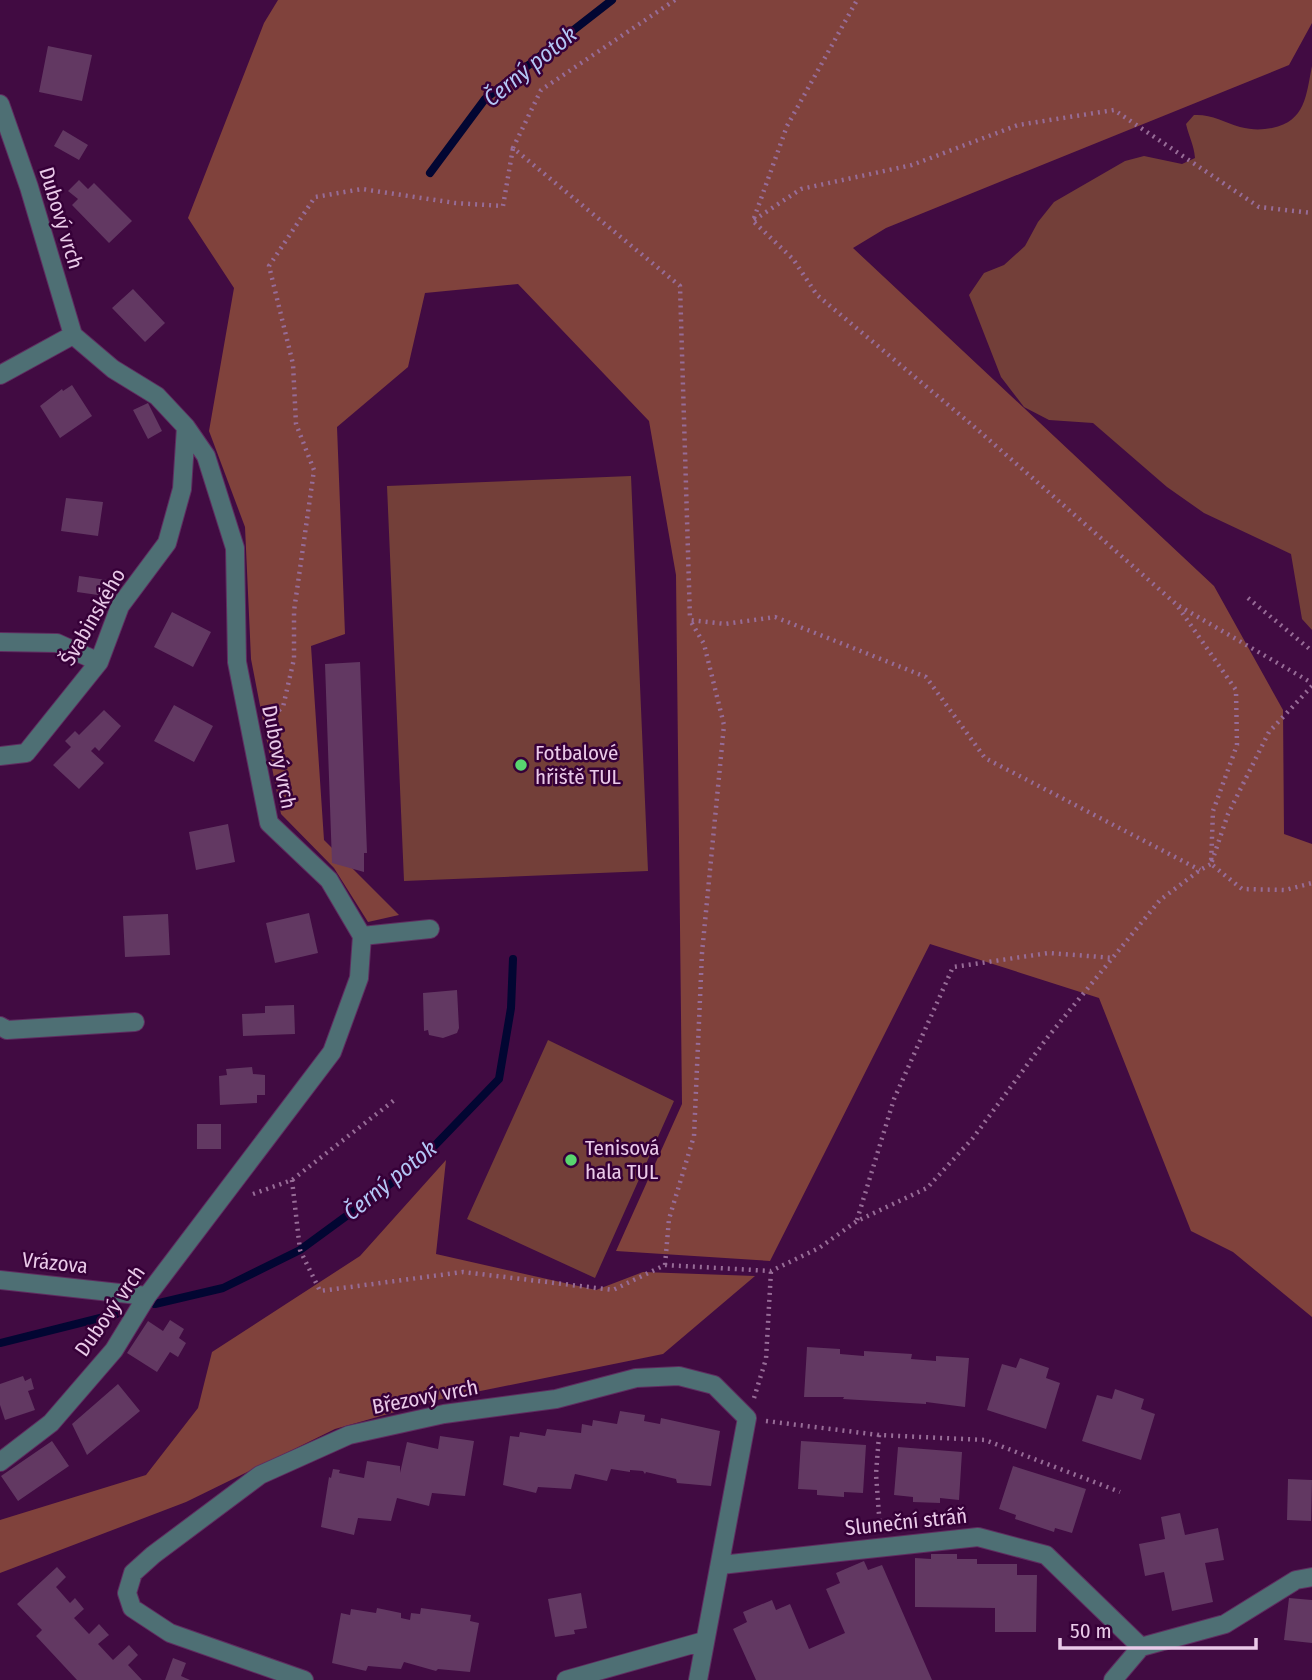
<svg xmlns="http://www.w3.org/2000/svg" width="1312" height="1680" viewBox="0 0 1312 1680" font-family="'Fira Sans Condensed',sans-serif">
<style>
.green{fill:#733f39}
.forest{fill:#80423c}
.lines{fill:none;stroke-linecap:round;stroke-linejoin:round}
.stream{stroke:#020632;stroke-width:8}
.building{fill:#623862}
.minor-casing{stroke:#5f2d60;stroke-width:20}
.path{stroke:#976c97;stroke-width:4.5;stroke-dasharray:2 5;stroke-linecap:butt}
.minor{stroke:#4e6f74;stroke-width:18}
.poi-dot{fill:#58d56f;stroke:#360038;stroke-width:2.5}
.labels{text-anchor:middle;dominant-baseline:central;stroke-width:5;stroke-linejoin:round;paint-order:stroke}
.street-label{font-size:21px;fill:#eacae9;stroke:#360038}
.poi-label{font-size:21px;fill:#eacae9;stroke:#360038;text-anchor:start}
.water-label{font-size:23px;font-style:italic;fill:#b3c6f5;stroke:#360038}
</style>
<rect width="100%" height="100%" fill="#410b42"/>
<path class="green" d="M 1312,66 L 1312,630 L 1302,619 L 1291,554 L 1204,513 L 1167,487 L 1093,423 L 1049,420 L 1024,407 L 1001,377 L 969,295 L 984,273 L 1004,265 L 1025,246 L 1038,222 L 1054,202 L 1125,161 L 1144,156 L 1182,164 L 1195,158 C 1194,145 1189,137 1186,124 L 1194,115 C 1211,114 1224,122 1240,127 C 1252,130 1261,130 1272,128 C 1306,121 1306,95 1312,66 Z
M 631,476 L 648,871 L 404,881 L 387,486 Z
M 548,1040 L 674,1101 L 595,1278 L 467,1219 Z"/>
<path class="forest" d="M 278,0 L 1312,0 L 1312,23 L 1289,65 L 886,228 L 853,248 L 1214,586 L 1283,710 L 1284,834 L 1312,844 L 1312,1317 L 1233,1252 L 1191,1231 L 1099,998 L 930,944 L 770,1261 L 616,1251 L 682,1104 L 676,575 L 649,421 L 518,284 L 425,293 L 408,367 L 337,427 L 345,634 L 311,646 L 324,840 L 399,915 L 368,922 L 334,868 L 281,814 L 251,659 L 245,527 L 209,431 L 234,288 L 188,218 L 264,23 Z
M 446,1160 L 436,1254 L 596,1290 L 643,1272 L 755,1276 L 663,1354 L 441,1399 L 335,1429 L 186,1502 L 0,1573 L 0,1520 L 146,1475 L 198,1408 L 212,1352 L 360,1256 Z"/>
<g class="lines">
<path class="stream" d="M 430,173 L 485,99 L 612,0
M 155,1304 L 223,1288 L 300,1250 L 416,1165 L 499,1079 L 511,1008 L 513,959
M 0,1343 L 116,1314"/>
</g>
<path class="building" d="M 48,46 L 92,55 L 82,101 L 39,92 Z
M 63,130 L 88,145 L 79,160 L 54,146 Z
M 79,180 L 88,189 L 94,183 L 132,221 L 109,243 L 72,205 L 78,199 L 68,191 Z
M 133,289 L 165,323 L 145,342 L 112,308 Z
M 72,385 L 92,416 L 60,438 L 40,406 L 62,389 L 63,391 Z
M 148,403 L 162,431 L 148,439 L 133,410 Z
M 66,498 L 103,502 L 98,536 L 61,531 Z
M 79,576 L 107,580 L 105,596 L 77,592 Z
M 172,612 L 211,632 L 193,667 L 154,647 Z
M 360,662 L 367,853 L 364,853 L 364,872 L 332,863 L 325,664 Z
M 174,705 L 213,726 L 194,762 L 154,741 Z
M 104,710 L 121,726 L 99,751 L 95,747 L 91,751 L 104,763 L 79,789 L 53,765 L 71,747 L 65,741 L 75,731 L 79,735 Z
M 228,824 L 235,862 L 196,870 L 189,832 Z
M 309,913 L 318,953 L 275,963 L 266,923 Z
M 168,914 L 170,955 L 125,957 L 123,916 Z
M 457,990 L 459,1028 L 457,1033 L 443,1038 L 429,1035 L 428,1030 L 424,1031 L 423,993 Z
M 294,1005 L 295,1034 L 243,1036 L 242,1014 L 265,1013 L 265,1006 Z
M 252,1067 L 253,1074 L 265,1075 L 265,1095 L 257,1095 L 257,1103 L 220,1105 L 219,1076 L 227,1075 L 226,1069 Z
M 197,1124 L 221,1124 L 221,1149 L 197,1149 Z
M 170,1320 L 184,1329 L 179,1338 L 186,1343 L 178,1357 L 170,1352 L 157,1372 L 127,1353 L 148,1321 L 163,1331 Z
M 807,1347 L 840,1349 L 840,1354 L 864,1356 L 864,1351 L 912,1354 L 911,1359 L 936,1361 L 936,1356 L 969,1358 L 965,1407 L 926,1402 L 926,1404 L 843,1399 L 844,1397 L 804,1397 Z
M 1020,1358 L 1049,1368 L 1046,1378 L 1060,1383 L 1046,1429 L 987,1410 L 1002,1364 L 1016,1368 Z
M 23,1376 L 25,1381 L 31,1378 L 34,1389 L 28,1391 L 35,1410 L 5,1420 L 0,1405 L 0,1384 Z
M 118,1384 L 140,1411 L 87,1455 L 72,1424 Z
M 1115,1389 L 1144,1399 L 1141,1409 L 1155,1414 L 1141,1460 L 1082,1441 L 1097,1395 L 1112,1399 Z
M 620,1411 L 645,1415 L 644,1421 L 660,1424 L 661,1418 L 720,1431 L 711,1486 L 677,1483 L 676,1479 L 646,1472 L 645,1474 L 643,1471 L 630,1470 L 630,1472 L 611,1469 L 607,1481 L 575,1474 L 571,1489 L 538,1487 L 536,1493 L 503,1485 L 510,1436 L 519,1437 L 520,1432 L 545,1436 L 547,1429 L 581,1433 L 582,1424 L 592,1426 L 593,1420 L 617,1424 Z
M 440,1436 L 474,1441 L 465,1496 L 432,1493 L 429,1506 L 397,1498 L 391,1521 L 358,1518 L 354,1535 L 321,1527 L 329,1477 L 331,1478 L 333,1469 L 340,1470 L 339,1473 L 364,1478 L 367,1461 L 400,1466 L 400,1473 L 407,1442 L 438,1449 Z
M 52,1441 L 69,1466 L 18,1501 L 1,1476 Z
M 801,1441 L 866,1445 L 863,1493 L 844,1492 L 844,1497 L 817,1495 L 817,1490 L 798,1489 Z
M 898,1447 L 962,1452 L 959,1500 L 940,1498 L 940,1503 L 913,1502 L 913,1497 L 894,1495 Z
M 1013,1466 L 1086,1489 L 1072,1533 L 1055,1528 L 1054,1532 L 1015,1519 L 1016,1515 L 999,1509 Z
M 1288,1479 L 1312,1480 L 1311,1521 L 1287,1520 Z
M 1180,1513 L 1185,1535 L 1218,1528 L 1224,1560 L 1205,1563 L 1213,1602 L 1172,1611 L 1164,1572 L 1145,1576 L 1139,1544 L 1165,1539 L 1161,1517 Z
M 931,1554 L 957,1554 L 957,1559 L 977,1559 L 977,1564 L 1017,1564 L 1017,1575 L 1037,1575 L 1036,1632 L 995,1632 L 995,1608 L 915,1607 L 915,1558 L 931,1559 Z
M 864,1561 L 868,1570 L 882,1565 L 932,1680 L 756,1680 L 733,1629 L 747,1622 L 743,1612 L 772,1600 L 776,1610 L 790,1604 L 809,1649 L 845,1633 L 826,1589 L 840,1583 L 836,1573 Z
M 57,1567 L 66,1577 L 56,1587 L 70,1603 L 75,1598 L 84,1609 L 74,1618 L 89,1634 L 99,1624 L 109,1635 L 98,1644 L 113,1660 L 129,1645 L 138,1655 L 128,1665 L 142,1680 L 77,1680 L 36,1636 L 42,1630 L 17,1604 Z
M 581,1593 L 587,1628 L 574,1630 L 575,1634 L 555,1637 L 548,1599 Z
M 1289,1598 L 1312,1600 L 1312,1643 L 1284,1640 Z
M 377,1608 L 401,1613 L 401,1618 L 410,1620 L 411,1613 L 420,1614 L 421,1608 L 471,1615 L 470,1621 L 479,1623 L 470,1672 L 438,1669 L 436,1671 L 404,1662 L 401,1669 L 368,1666 L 366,1671 L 332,1663 L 341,1613 L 350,1615 L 351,1609 L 376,1613 Z
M 173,1658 L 186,1663 L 181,1676 L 190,1680 L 165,1680 Z"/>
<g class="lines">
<defs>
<path id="minor" d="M 0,104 L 29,187 L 73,335 L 113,369 L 157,396 L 186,427 L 206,456 L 235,548 L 237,662 L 269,823 L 329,880 L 362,936 L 359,978 L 332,1052 L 147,1296 L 114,1350 L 51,1423 L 0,1462
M 0,375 L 73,335
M 0,642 L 57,643 L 99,662
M 0,756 L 26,753 L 99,662 L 120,606 L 167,543 L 182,489 L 186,427
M 362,936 L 430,929
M 0,1026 L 7,1030 L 135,1022
M 0,1280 L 147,1296
M 721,1565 L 978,1537 L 1046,1555 L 1141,1647
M 304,1680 L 170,1633 L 132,1608 L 127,1593 L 133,1573 L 153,1555 L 260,1475 L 349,1435 L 444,1414 L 556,1399 L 636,1378 L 679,1376 L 714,1385 L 747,1418 L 698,1680
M 566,1680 L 704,1641
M 1113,1680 L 1141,1647 L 1225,1624 L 1296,1580 L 1312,1577"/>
</defs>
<use href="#minor" class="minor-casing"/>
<path class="path" d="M 675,0 L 541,90 L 513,148 L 680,286 L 690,619
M 754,220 L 801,189 L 912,165 L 1018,125 L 1114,110 L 1259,207 L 1312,213
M 1248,598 L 1312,651
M 1179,606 L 1312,683
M 1312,686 L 1269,732 L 1228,814 L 1211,864 L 1242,889 L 1285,890 L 1312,883
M 268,719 L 283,707 L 294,659 L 294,611 L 314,470 L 296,424 L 293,364 L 269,266 L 315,197 L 362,189 L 455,203 L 503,206 L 513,148
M 292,1180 L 300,1250 L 320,1291 L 463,1272 L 613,1290 L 665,1265 L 771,1271 L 819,1248 L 857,1221 L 927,1188 L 973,1138 L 1047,1038 L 1160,900 L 1200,870 L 1211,864 L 1213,811 L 1237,745 L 1236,690 L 1176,604 L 971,424 L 817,295 L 793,259 L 753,221 L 787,126 L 857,0
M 253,1194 L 292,1180 L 397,1098
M 857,1220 L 894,1099 L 953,967 L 1049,953 L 1114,958
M 665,1265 L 669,1219 L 694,1136 L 702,953 L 724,725 L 704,644 L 690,620 L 725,624 L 775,617 L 926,677 L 985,758 L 1200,870
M 754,1398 L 766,1359 L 771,1271
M 766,1421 L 879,1435 L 985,1440 L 1120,1492
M 879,1435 L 876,1474 L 880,1528"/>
<use href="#minor" class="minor"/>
</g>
<g class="poi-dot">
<circle cx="521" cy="765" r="7"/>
<circle cx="571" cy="1160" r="7"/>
</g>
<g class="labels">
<g class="street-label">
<text transform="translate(61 218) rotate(73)">Dubový vrch</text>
<text transform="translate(93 617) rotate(-60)">Švabinského</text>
<text transform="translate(279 757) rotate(79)">Dubový vrch</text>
<text transform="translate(55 1263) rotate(6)">Vrázova</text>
<text transform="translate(110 1311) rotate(-55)">Dubový vrch</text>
<text transform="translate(425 1397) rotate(-11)">Březový vrch</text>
<text transform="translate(906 1522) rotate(-6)">Sluneční stráň</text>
</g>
<g class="poi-label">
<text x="535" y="753">Fotbalové<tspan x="535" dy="24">hřiště TUL</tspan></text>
<text x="585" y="1148">Tenisová<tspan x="585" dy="24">hala TUL</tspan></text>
</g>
<g class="water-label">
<text transform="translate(530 66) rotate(-39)">Černý potok</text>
<text transform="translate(390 1180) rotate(-39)">Černý potok</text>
</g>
</g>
<path d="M1060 1638v10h196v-10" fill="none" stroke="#eacae9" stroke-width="3.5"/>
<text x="1070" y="1638" font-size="21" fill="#eacae9" stroke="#360038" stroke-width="5" paint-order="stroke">50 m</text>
</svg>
